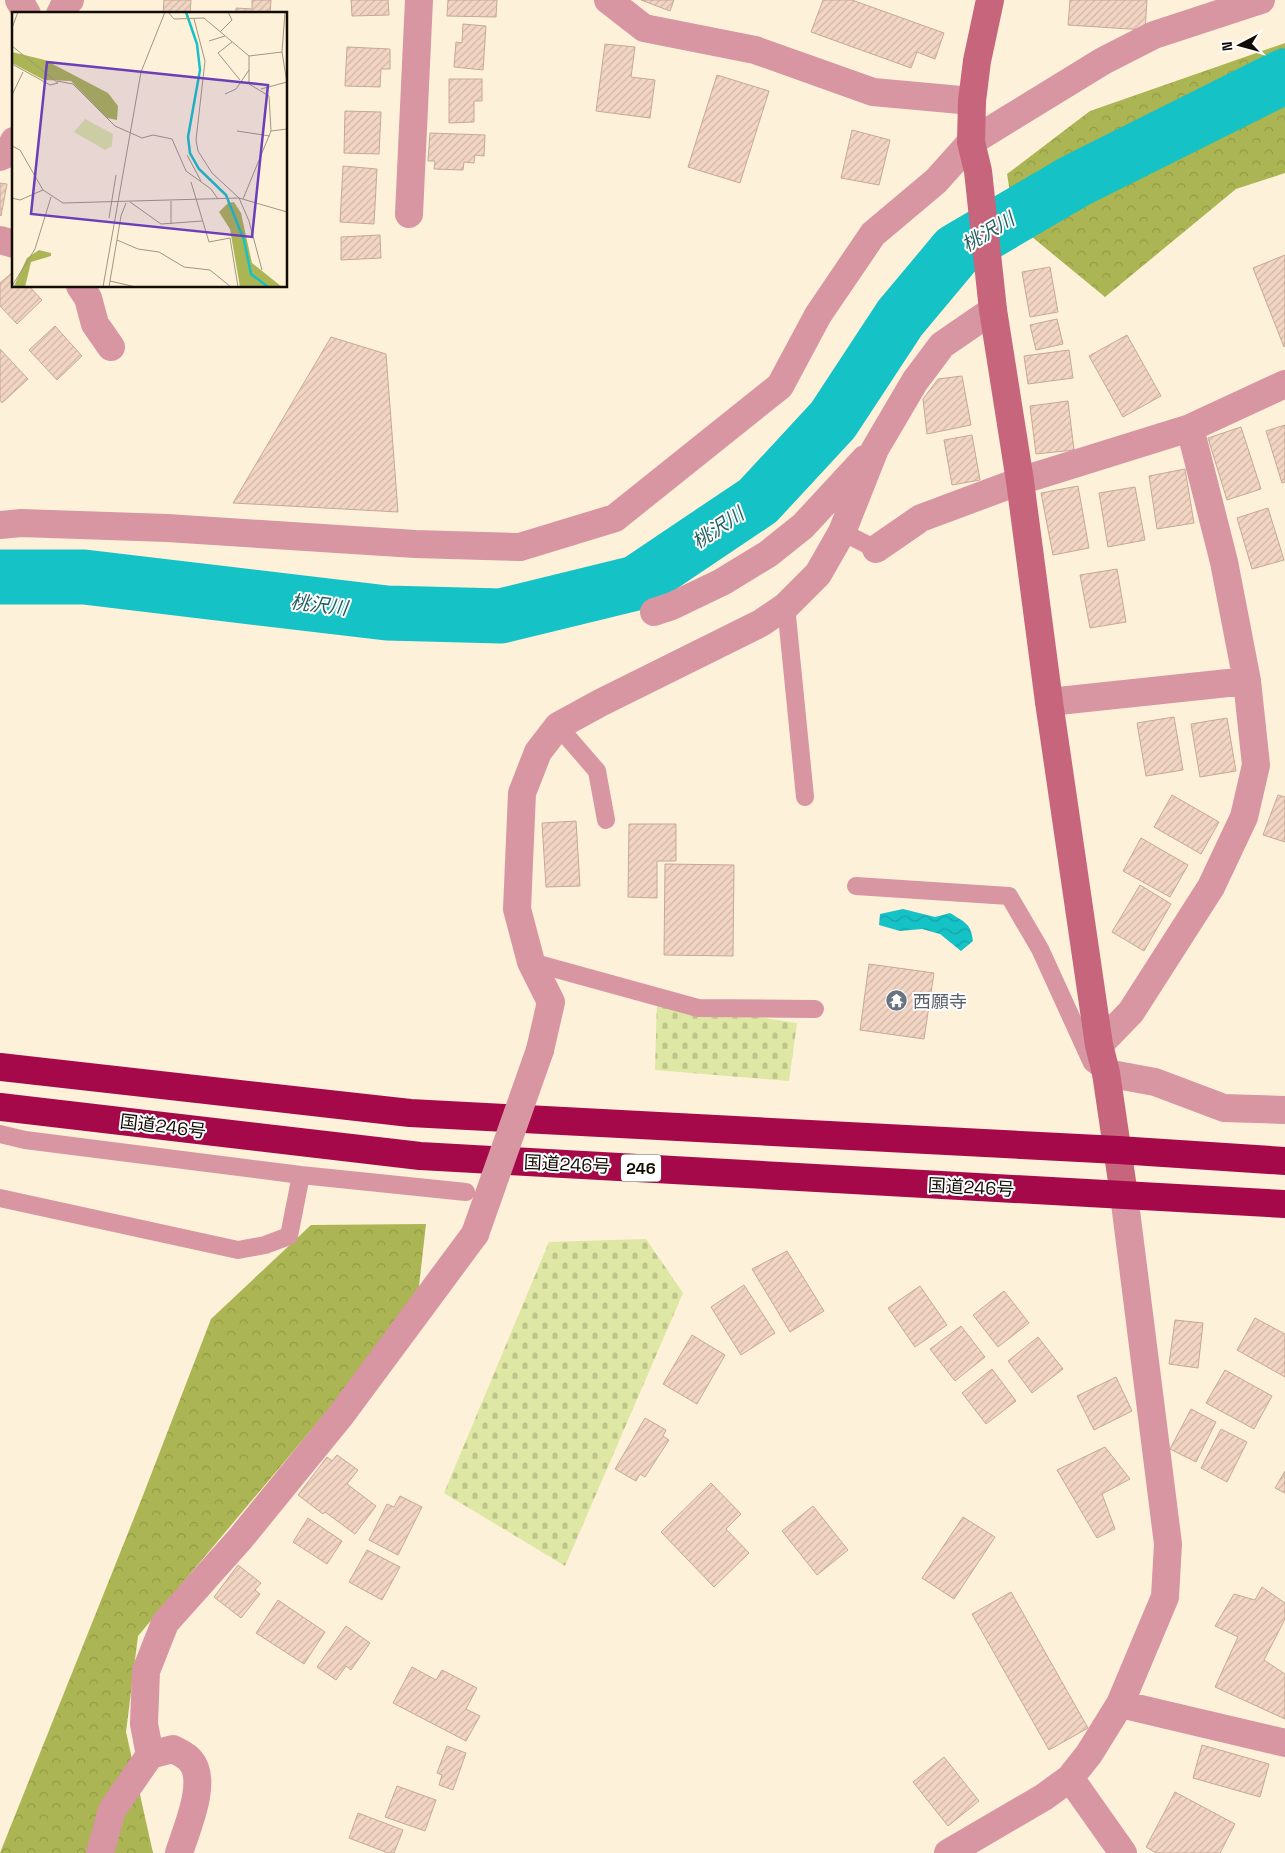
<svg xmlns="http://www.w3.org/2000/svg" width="1285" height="1853" viewBox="0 0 1285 1853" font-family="'Space Grotesk','Noto Sans JP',sans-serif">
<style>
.forest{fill:url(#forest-crowns)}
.cemetery{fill:url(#cemetery-stones)}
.water{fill:url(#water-waves)}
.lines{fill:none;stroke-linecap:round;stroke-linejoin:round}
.river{stroke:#15c2c5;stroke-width:55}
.building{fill:url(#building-hatch);stroke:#c6a997}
.lane{stroke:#d895a2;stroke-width:18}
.street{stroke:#d895a2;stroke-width:28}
.secondary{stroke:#c6657b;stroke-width:28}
.highway{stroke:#a60949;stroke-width:28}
.street-bridge{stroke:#d895a2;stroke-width:28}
.labels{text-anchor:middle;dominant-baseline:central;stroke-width:4;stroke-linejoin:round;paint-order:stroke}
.shield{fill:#fff;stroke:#59564f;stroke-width:1}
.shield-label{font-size:16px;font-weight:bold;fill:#120d04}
.worship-label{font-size:18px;fill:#5b616d;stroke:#fff;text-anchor:start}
.street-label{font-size:18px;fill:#120d04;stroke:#fff}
.water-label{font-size:19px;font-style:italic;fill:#235f60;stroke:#fff}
.inset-river{fill:none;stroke:#15c2c5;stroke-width:2.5}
.inset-road{fill:none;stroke:#a09684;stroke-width:1}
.view{fill:#6a3fb7;fill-opacity:0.15;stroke:#6a3fb7;stroke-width:2.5}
.inset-edge{fill:none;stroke:#120d04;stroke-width:2.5}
</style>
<defs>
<pattern id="forest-crowns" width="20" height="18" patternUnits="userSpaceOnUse" patternTransform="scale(1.25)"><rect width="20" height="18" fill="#acb553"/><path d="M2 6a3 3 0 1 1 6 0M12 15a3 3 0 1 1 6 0" fill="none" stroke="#939a47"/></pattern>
<pattern id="cemetery-stones" width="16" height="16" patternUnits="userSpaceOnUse" patternTransform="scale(1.25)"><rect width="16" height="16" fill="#dee7a3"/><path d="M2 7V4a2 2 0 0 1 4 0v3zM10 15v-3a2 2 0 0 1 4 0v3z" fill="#bdc58b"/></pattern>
<pattern id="water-waves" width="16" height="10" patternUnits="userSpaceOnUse" patternTransform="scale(1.25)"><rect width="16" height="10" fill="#15c2c5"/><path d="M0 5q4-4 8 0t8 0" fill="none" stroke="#13a6a8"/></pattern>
<pattern id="building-hatch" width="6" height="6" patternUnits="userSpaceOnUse" patternTransform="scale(1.25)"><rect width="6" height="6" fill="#f3d5c3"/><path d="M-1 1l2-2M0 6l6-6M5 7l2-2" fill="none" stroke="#cfb6a6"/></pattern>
</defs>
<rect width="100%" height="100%" fill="#fef1d9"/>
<path class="forest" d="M 1285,43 L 1285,173 L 1236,189 L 1105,297 L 1015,223 L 1007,174 L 1090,111 Z
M 426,1224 L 417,1304 L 138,1636 L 126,1732 L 153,1853 L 0,1853 L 142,1498 L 211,1319 L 311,1225 Z"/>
<path class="cemetery" d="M 657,1002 L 797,1023 L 789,1081 L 655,1070 Z
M 646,1239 L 683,1293 L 565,1566 L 444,1493 L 549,1242 Z"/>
<path class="water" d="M 903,909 L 935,917 L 950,913 C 964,922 971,923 973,941 L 961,951 L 940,934 L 922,929 L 900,931 L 879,925 L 880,914 Z"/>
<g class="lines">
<path class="river" d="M 0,577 L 84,577 L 387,613 L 501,616 L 636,583 L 758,501 L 833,420 L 900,318 L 956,251 L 1075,181 L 1285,76"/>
</g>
<path class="building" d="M 164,0 L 191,0 L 190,14 L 163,14 Z
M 252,0 L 271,0 L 270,14 L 236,14 L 236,8 L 252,9 Z
M 351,0 L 388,0 L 389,15 L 352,16 Z
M 448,0 L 497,0 L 496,17 L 447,16 Z
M 641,0 L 674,0 L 670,11 Z
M 823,0 L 852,0 L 944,33 L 935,59 L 917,52 L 911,68 L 811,32 Z
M 1070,0 L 1147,0 L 1145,30 L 1068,25 Z
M 463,24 L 486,26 L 483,70 L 454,67 L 456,42 L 462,43 Z
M 605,44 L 635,47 L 631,77 L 655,80 L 650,118 L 596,111 Z
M 347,47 L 390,49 L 390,69 L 381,69 L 380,87 L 345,86 Z
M 717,75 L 769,91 L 740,183 L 688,167 Z
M 449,79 L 482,79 L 482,101 L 474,101 L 474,122 L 449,123 Z
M 345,111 L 381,112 L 379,154 L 344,153 Z
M 852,130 L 890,140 L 879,185 L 841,178 Z
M 430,133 L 485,135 L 484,156 L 475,155 L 474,163 L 464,162 L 463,170 L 434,169 L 435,161 L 428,161 Z
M 343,166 L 377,169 L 374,224 L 340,222 Z
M 0,183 L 7,184 L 1,216 L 0,215 Z
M 380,235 L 381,258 L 341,260 L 341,237 Z
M 1285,255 L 1285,346 L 1284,347 L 1253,268 Z
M 1050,267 L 1058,312 L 1030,317 L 1022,272 Z
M 14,271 L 14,286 L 29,286 L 42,300 L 17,324 L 0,306 L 0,283 Z
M 1057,319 L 1063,344 L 1036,350 L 1030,325 Z
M 55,326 L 82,356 L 57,380 L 29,350 Z
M 1127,335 L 1161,396 L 1123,417 L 1089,356 Z
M 331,337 L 386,354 L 398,512 L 233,503 Z
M 0,349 L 28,379 L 2,403 L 0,400 Z
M 1069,350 L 1073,378 L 1028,384 L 1024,356 Z
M 962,376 L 971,425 L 927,434 L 923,399 L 938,379 Z
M 1068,401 L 1074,450 L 1036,454 L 1030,406 Z
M 1285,425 L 1285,482 L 1282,483 L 1266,431 Z
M 1241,427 L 1261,489 L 1227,500 L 1208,438 Z
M 972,435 L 980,480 L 952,485 L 944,440 Z
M 1185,469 L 1194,523 L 1157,529 L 1149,476 Z
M 1078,486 L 1089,548 L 1053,555 L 1041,493 Z
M 1135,487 L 1145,540 L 1108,547 L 1099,493 Z
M 1268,508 L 1284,560 L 1252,569 L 1237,518 Z
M 1117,569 L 1126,622 L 1090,628 L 1080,575 Z
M 1174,717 L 1183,770 L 1146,776 L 1137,723 Z
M 1227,718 L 1236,771 L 1200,777 L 1191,724 Z
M 1172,795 L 1219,822 L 1201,854 L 1154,827 Z
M 1278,795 L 1285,797 L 1285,842 L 1263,835 Z
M 576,821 L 580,886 L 546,887 L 542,823 Z
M 629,824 L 676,824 L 676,861 L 657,861 L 657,898 L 628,897 Z
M 1141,838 L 1188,865 L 1170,897 L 1123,871 Z
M 665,864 L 734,865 L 733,956 L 664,955 Z
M 1140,885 L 1171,904 L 1144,951 L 1112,932 Z
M 869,964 L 934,973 L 924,1039 L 860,1030 Z
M 787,1251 L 824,1311 L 790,1332 L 752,1269 Z
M 744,1285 L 775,1333 L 741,1355 L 711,1307 Z
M 920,1286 L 947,1325 L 915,1347 L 888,1308 Z
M 1004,1291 L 1029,1323 L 998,1347 L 973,1315 Z
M 1255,1318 L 1285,1334 L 1285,1377 L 1237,1350 Z
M 1175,1320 L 1203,1323 L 1198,1368 L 1169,1364 Z
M 961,1326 L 985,1357 L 955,1381 L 930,1349 Z
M 692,1335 L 725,1355 L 697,1404 L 663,1384 Z
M 1038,1337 L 1063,1369 L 1032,1393 L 1008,1361 Z
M 992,1369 L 1016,1401 L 986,1424 L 962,1393 Z
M 1225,1370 L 1272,1396 L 1254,1429 L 1206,1403 Z
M 1116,1377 L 1132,1411 L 1094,1430 L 1077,1396 Z
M 1191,1409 L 1216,1422 L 1196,1462 L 1170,1449 Z
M 645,1418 L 666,1430 L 663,1436 L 669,1440 L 645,1477 L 640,1474 L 636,1481 L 615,1469 Z
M 1221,1429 L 1247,1442 L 1227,1482 L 1201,1468 Z
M 1105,1447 L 1130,1479 L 1102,1494 L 1115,1529 L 1097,1538 L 1057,1470 Z
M 337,1455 L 358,1470 L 347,1484 L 376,1506 L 355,1534 L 325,1512 L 323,1514 L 298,1495 L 327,1457 L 332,1461 Z
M 1285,1471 L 1285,1493 L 1275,1488 Z
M 711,1483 L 741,1514 L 726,1529 L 749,1553 L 714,1587 L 661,1532 Z
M 400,1496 L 422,1507 L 398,1555 L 369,1540 L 387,1504 L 394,1507 Z
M 813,1506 L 848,1550 L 817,1575 L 782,1531 Z
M 963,1517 L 995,1537 L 954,1599 L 922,1578 Z
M 308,1518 L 342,1541 L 327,1564 L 293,1542 Z
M 367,1550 L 400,1567 L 382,1600 L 349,1582 Z
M 238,1565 L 261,1583 L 255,1590 L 260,1594 L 241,1618 L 214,1597 Z
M 1262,1587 L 1285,1603 L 1285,1619 L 1264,1660 L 1285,1674 L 1285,1719 L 1215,1687 L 1238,1637 L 1215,1626 L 1234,1594 L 1255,1600 Z
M 1011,1592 L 1088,1728 L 1049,1750 L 972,1614 Z
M 278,1600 L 325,1632 L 304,1664 L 256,1633 Z
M 346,1626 L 370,1643 L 351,1670 L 346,1666 L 336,1680 L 317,1667 Z
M 412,1667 L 436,1680 L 442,1670 L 477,1688 L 466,1709 L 480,1716 L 466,1741 L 393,1703 Z
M 1202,1745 L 1269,1764 L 1260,1797 L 1193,1778 Z
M 447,1746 L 466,1753 L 453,1790 L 439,1785 L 442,1775 L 437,1773 Z
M 944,1757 L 979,1801 L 948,1826 L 913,1782 Z
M 397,1786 L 436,1800 L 425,1831 L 385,1817 Z
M 1175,1792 L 1235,1824 L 1220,1853 L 1156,1853 L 1146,1847 Z
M 358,1813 L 403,1830 L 394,1853 L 388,1853 L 349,1838 Z"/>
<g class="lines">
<path class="lane" d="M 842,532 L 876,549
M 786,606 L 805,797
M 558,726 L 597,771 L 606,820
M 856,886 L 1009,896 L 1040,949 L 1092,1063 L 1101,1070
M 531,962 L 698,1008 L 815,1009
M 0,1134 L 25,1140 L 301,1175 L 466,1192
M 0,1198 L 238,1250 L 265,1245 L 289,1236 L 301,1175"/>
<path class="street" d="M 19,0 L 27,14
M 608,0 L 644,28 L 755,50 L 873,92 L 972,101
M 60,14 L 65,4 L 70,0
M 0,157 L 7,154 L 14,141
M 409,214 L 419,0
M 0,240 L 14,244
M 80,286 L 88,298 L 95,324 L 111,347
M 0,525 L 21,523 L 167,528 L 415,544 L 520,547 L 615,518 L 780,386 L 818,315 L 873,234 L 936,181 L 971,142 L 1103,61 L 1154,35 L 1261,0
M 876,549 L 921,518 L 1020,481 L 1190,428 L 1285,384
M 654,612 L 672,606 L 722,582 L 768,554 L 803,526 L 865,459
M 1049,702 L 1247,681
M 1099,1045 L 1131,1012 L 1211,887 L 1244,817 L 1256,765 L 1247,681 L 1224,562 L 1190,428
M 540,1050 L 551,1002 L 531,962 L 517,909 L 522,793 L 538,752 L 558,726 L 600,703 L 761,623 L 786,606 L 818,574 L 842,532 L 875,449 L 915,381 L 942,345 L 993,310
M 1106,1073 L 1155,1082 L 1224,1108 L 1285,1110
M 1120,1704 L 1285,1743
M 150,1755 L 144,1724 L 146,1671 L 165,1623 L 240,1539 L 341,1415 L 475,1234
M 1070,1778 L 1123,1853
M 100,1853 L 112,1810 L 150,1755 L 173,1749 C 178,1752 186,1755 190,1760 C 209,1780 186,1830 179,1853
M 948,1853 L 1044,1797 L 1070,1778 L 1089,1754 L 1120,1704 L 1165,1597 L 1168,1544 L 1124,1195"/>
<path class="secondary" d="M 990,0 L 977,61 L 972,101 L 971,142 L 978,171 L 993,310 L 1020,481 L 1049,702 L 1099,1045 L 1106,1073 L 1124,1195"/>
<path class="highway" d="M 0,1067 L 410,1113 L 1118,1150 L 1285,1161
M 0,1107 L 420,1156 L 1285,1204"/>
<path class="street-bridge" d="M 475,1234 L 540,1050"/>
</g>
<defs>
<symbol id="temple-disc" viewBox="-11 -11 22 22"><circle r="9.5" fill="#6b7280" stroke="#fff"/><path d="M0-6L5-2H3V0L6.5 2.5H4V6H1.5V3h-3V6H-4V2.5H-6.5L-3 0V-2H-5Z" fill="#fff"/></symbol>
</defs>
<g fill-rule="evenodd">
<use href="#temple-disc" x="884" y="988" width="25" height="25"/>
</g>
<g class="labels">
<rect class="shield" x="621" y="1154.5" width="40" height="27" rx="4"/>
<g class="shield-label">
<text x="641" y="1168">246</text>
</g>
<g class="worship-label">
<text x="913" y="1001">西願寺</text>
</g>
<g class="street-label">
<text transform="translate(163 1126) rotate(7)">国道246号</text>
<text transform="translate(567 1164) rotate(3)">国道246号</text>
<text transform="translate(971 1187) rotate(3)">国道246号</text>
</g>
<g class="water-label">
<text transform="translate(988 232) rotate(-31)">桃沢川</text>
<text transform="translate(718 528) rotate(-34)">桃沢川</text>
<text transform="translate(319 605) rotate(7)">桃沢川</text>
</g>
</g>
<g transform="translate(12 12)">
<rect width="275" height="275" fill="#fef1d9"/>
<path d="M 0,40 L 33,48 L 96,81 L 106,94 L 105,108 L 95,106 L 59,69 L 32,68 L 0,51 ZM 222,190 L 229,201 L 240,251 L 270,275 L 228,275 L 218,217 L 207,200 L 216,191 ZM 27,238 L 39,241 L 39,244 L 19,250 L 13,275 L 2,274 L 15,246 Z" fill="#acb553"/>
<path d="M 73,107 L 101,122 L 100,134 L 93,138 L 62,120 Z" fill="#dee7a3"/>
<path class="inset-river" d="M 174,0 L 185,32 L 188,58 L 176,125 L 178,141 L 187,157 L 214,183 L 232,228 L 239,262 L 256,275"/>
<path class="inset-road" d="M 156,0 L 162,7 L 192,6 L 237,44 L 270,40M 273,0 L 270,40 L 275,71M 182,7 L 193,49 L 184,128 L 186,139 L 200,161 L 227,186 L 237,209 L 250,258M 0,16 L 6,0M 208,20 L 220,8 L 216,0M 197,29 L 213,24M 220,30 L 206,41 L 228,68M 0,34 L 46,71 L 38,73 L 0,52M 45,69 L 61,72 L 103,114 L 130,126 L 141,123 L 160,127 L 174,159 L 199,177 L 206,187M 249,77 L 275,70M 213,82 L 224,77 L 237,58M 0,83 L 11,60M 225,119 L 258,124M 259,119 L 275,117M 0,134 L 8,138 L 31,178 L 51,191 L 227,186 L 275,200M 175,143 L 189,169M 179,170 L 197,230 L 218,226 L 226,275M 0,186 L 8,188 L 31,178M 231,187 L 259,119 L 257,84 L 237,72 L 237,44M 159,189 L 159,212M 118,190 L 149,212 L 190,209M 97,206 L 104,163M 105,228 L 126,237 L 147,240 L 172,255 L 198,258 L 219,275M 98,269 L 124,275M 0,274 L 23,237 L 39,185M 91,275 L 129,60 L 153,0M 97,275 L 109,204 L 114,191"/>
<path class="view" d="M 35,50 L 256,73 L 240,225 L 19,202 Z"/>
<rect width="275" height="275" class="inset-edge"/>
</g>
<g transform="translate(1240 45) rotate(264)" stroke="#ffffff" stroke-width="4" paint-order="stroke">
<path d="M0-4L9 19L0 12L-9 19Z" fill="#120d04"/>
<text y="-8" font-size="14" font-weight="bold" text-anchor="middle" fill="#120d04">N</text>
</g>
</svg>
